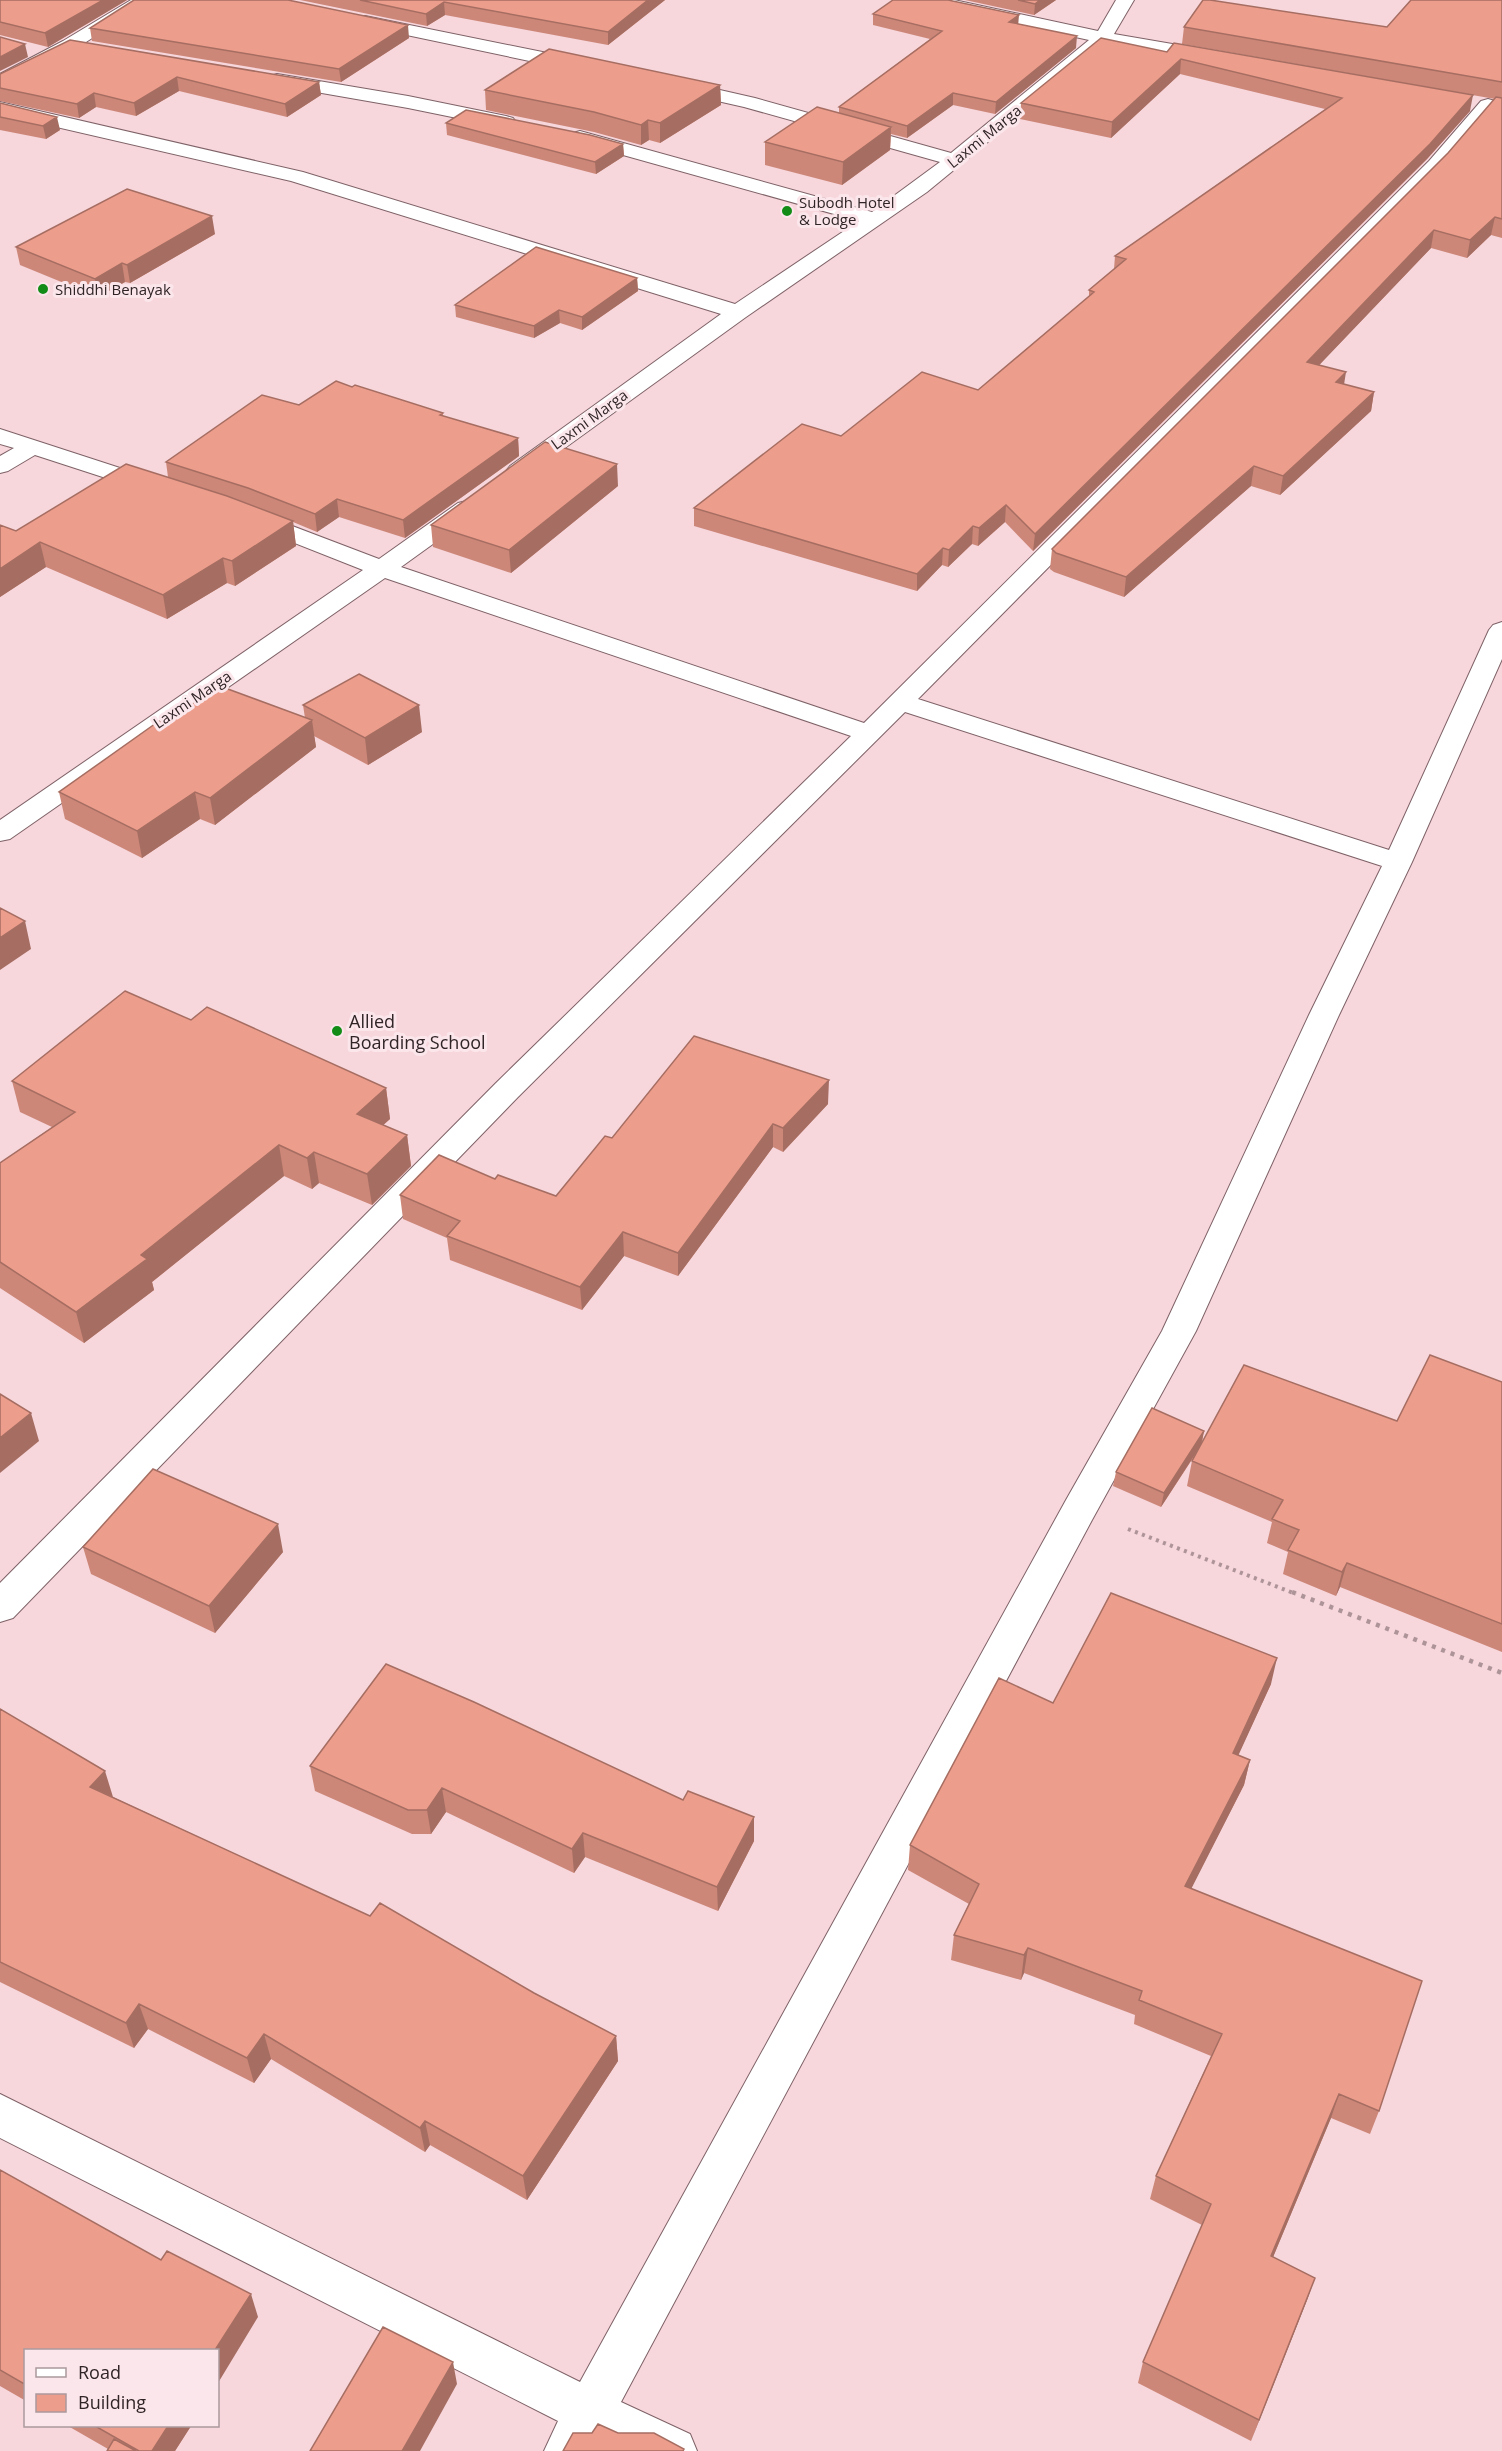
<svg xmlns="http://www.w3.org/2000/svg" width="1502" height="2451" viewBox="0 0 1502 2451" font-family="'Open Sans',sans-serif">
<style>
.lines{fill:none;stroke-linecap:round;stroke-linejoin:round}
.street-casing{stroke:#7e6267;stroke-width:2}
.path-far1{stroke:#ad9499;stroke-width:4;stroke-dasharray:3 4.5;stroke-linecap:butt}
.path{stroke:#ad9499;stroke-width:4.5;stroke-dasharray:4 6;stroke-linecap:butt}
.street{fill:#fff;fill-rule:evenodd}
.wall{fill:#cc8778}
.shaded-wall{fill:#a66e62}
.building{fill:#ed9d8c;stroke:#a66e62;stroke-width:1.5}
.poi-dot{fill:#128c16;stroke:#fbe7eb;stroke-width:2}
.labels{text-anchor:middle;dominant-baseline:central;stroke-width:6;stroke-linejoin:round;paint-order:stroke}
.far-street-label{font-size:15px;fill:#302427;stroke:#fbe7eb}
.far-poi-label{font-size:15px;fill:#302427;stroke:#fbe7eb;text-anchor:start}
.poi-label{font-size:18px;fill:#302427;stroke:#fbe7eb;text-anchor:start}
</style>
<rect width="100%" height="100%" fill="#f7d6dc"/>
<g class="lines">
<defs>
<path id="street" d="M 131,0 L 152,0 L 75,49 L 0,87 L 0,74 L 63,41 Z
M 921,0 L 954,0 L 1098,31 L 1116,0 L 1134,0 L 1114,34 L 1213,51 L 1220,53 L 1222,57 L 1220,61 L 1213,63 L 1107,44 L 927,192 L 746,317 L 526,476 L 518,478 L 510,476 L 506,471 L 510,466 L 721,314 L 291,181 L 0,114 L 0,102 L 303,172 L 735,304 L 859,221 L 573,141 L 570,137 L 573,133 L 580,131 L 872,212 L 940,162 L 744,107 L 669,90 L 667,86 L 669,82 L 676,80 L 755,98 L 951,153 L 1089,40 L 930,5 L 924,4 Z
M 365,16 L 582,60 L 589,62 L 591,66 L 589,70 L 582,72 L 359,25 L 356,21 L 359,17 Z
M 277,74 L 408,96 L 506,116 L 513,118 L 516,122 L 513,126 L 506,128 L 408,108 L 270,84 L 268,80 L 270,76 Z
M 1488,99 L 1495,101 L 1498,105 L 1443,169 L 918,699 L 1389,850 L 1489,630 L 1493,625 L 1502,622 L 1502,659 L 1412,862 L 1339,1015 L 1196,1331 L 1092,1520 L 621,2402 L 690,2434 L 697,2451 L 620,2451 L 599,2441 L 594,2451 L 544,2451 L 558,2421 L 0,2138 L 0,2094 L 580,2382 L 1066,1500 L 1162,1331 L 1309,1015 L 1382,866 L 905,712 L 518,1097 L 13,1618 L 0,1622 L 0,1583 L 496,1083 L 851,736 L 385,578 L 10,839 L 0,841 L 0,820 L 363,570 L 244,523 L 241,518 L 244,513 L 253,511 L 379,559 L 458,503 L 467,501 L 476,503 L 479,508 L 476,513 L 401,567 L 864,723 L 1429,161 L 1481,101 Z
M 0,429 L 163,482 L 167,487 L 163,492 L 155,494 L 35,455 L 8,471 L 0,473 L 0,456 L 14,448 L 0,444 Z"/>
</defs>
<use href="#street" class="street-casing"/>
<path class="path-far1" d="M 1128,1529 L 1296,1594"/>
<path class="path" d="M 1292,1592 L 1502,1673"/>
<use href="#street" class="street"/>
</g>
<path class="wall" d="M 0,0 L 127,0 L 48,47 L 0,35 Z
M 300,0 L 665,0 L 608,45 L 445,15 L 427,26 Z
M 965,0 L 1056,0 L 1034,15 Z
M 1502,0 L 1502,238 L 1491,235 L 1467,258 L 1431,248 L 1319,365 L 1344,385 L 1374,392 L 1371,411 L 1280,495 L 1251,486 L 1124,597 L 1054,572 L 1050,569 L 1052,549 L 1448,153 L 1495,99 L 1182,44 L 1184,27 L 1387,27 Z
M 873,14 L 1018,24 L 1076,48 L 995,114 L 953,105 L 907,138 L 891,134 L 890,150 L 842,185 L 765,165 L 765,142 L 839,113 L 839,107 L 930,39 L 873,25 Z
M 90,28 L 409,38 L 341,82 L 92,41 Z
M 70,40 L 319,82 L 321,95 L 287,117 L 179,91 L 136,116 L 96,107 L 79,118 L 0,101 L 0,74 Z
M 1167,52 L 1470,111 L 1427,159 L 1033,551 L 1005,522 L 978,546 L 972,544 L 948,567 L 942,565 L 917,591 L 694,526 L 694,508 L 841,436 L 978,390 L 1089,296 L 1089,290 L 1114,269 L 1115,256 L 1325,109 L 1180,74 L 1111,138 L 1020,119 L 1021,103 Z
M 720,85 L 721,105 L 660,143 L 649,140 L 641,145 L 594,132 L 486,110 L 485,90 Z
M 0,103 L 60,130 L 46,139 L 0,130 Z
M 446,123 L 623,144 L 624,156 L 596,174 L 447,135 Z
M 215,234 L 130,283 L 125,282 L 98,297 L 20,265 L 16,247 Z
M 637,278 L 638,291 L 582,330 L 560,323 L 534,338 L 456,317 L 455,305 Z
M 299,405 L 443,413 L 443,416 L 518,438 L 519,456 L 405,538 L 339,517 L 317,532 L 293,522 L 296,546 L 235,586 L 227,583 L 167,619 L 46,567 L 0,597 L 0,525 L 16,531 L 168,477 L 166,462 Z
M 618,486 L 511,573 L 433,547 L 431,525 Z
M 303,705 L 422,732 L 368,765 L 314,736 L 316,747 L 215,825 L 200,819 L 142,858 L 65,819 L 59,792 L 166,724 L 305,718 Z
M 191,1020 L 386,1088 L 390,1119 L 383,1125 L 407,1135 L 411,1166 L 372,1205 L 319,1183 L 312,1189 L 284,1176 L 152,1282 L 154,1290 L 84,1343 L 0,1288 L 0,1163 L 52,1127 L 20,1112 L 12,1081 Z
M 828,1104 L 783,1152 L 773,1147 L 678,1276 L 624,1256 L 582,1310 L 450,1260 L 447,1238 L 403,1219 L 400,1195 L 495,1179 L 556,1196 L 612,1138 Z
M 1502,1382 L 1502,1652 L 1340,1587 L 1336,1596 L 1283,1574 L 1288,1552 L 1267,1543 L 1272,1522 L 1187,1486 L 1192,1461 L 1197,1452 L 1161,1507 L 1113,1486 L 1116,1472 L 1204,1431 L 1202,1443 L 1397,1421 Z
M 83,1547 L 283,1552 L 215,1633 L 91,1574 Z
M 386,1664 L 754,1841 L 718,1911 L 585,1857 L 574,1873 L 446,1812 L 431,1834 L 412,1834 L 315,1791 L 310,1766 Z
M 1271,1684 L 1238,1755 L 1250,1760 L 1244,1785 L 1191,1888 L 1379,2111 L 1370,2134 L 1331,2118 L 1273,2257 L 1315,2278 L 1307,2300 L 1251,2441 L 1138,2383 L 1143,2362 L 1202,2225 L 1150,2199 L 1156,2176 L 1211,2056 L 1134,2024 L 1135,2015 L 1024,1973 L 1021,1980 L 951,1960 L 954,1935 L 969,1904 L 908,1870 L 910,1845 L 1053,1703 Z
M 0,1709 L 113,1797 L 534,1993 L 616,2036 L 618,2061 L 527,2200 L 430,2145 L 425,2152 L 271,2059 L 254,2083 L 148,2029 L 134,2048 L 0,1982 Z
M 0,2170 L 258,2317 L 26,2350 L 26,2401 L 0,2386 Z
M 68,2426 L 191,2426 L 175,2451 L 107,2451 L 108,2449 Z"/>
<path class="shaded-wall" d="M 103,0 L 127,0 L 48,47 L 45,33 Z
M 648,0 L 665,0 L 608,45 L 608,32 Z
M 1040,0 L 1056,0 L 1034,15 L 1035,4 Z
M 444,2 L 445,15 L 427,26 L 426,14 Z
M 1019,15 L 1018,27 L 1009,22 Z
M 408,25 L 409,38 L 341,82 L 339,69 Z
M 1077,36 L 1076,48 L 995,114 L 996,102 Z
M 25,44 L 28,57 L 0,71 L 0,57 Z
M 1181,59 L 1180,74 L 1111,138 L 1112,122 Z
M 177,77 L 179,91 L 136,116 L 134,103 Z
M 319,82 L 321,95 L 287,117 L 285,104 Z
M 720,85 L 721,105 L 660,143 L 660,123 Z
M 94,93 L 96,107 L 79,118 L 77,104 Z
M 953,93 L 953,105 L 907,138 L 907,126 Z
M 1473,95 L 1470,111 L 1427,159 L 1033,551 L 1035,534 Z
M 57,117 L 60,130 L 46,139 L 43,126 Z
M 648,120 L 649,140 L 641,145 L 641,125 Z
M 891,127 L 890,150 L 842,185 L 843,162 Z
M 623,144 L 624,156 L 596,174 L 595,162 Z
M 212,216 L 215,234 L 130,283 L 127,265 Z
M 1495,217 L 1491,235 L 1467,258 L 1470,240 Z
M 1434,230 L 1431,248 L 1304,381 L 1307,362 Z
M 122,263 L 125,282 L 98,297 L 95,279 Z
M 637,278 L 638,291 L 582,330 L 582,317 Z
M 559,310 L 560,323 L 534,338 L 534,326 Z
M 1346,372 L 1343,391 L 1336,382 Z
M 1374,392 L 1371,411 L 1280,495 L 1283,476 Z
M 518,438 L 519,456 L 405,538 L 403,520 Z
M 617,464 L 618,486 L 511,573 L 509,550 Z
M 1254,466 L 1251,486 L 1124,597 L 1126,577 Z
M 337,499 L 339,517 L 317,532 L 315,514 Z
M 1006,505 L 1005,522 L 978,546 L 979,528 Z
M 293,521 L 296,546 L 235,586 L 232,561 Z
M 973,526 L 972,544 L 948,567 L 949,550 Z
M 40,542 L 46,567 L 0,597 L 0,569 Z
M 943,548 L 942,565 L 917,591 L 917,574 Z
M 223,558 L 227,583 L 167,619 L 163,595 Z
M 419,705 L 422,732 L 368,765 L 365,738 Z
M 312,720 L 316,747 L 215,825 L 210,798 Z
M 195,792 L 200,819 L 142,858 L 137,831 Z
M 25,921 L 31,949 L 0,970 L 0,938 Z
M 829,1080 L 828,1104 L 783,1152 L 783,1128 Z
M 386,1088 L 390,1119 L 361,1145 L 357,1114 Z
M 773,1124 L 773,1147 L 678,1276 L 678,1253 Z
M 407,1135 L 411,1166 L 372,1205 L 367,1174 Z
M 279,1145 L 284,1176 L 152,1282 L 154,1290 L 84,1343 L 76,1312 L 141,1255 Z
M 314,1152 L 319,1183 L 312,1189 L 307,1158 Z
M 623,1232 L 624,1256 L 582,1310 L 580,1287 Z
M 31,1413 L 39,1441 L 0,1473 L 0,1438 Z
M 1204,1431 L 1201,1445 L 1161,1507 L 1164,1493 Z
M 278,1524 L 283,1552 L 215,1633 L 209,1606 Z
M 1347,1563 L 1340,1587 L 1336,1596 L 1342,1572 Z
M 1277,1658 L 1271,1684 L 1228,1778 L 1233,1753 Z
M 1250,1760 L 1244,1785 L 1180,1911 L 1185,1886 Z
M 105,1771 L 113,1797 L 90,1787 Z
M 442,1788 L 446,1812 L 431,1834 L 427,1810 Z
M 754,1817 L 754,1841 L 718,1911 L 717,1887 Z
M 583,1833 L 585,1857 L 574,1873 L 572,1849 Z
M 1028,1948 L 1024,1973 L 1021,1980 L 1024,1955 Z
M 139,2004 L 148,2029 L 134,2048 L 126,2023 Z
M 264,2034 L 271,2059 L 254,2083 L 247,2058 Z
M 616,2036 L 618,2061 L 527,2200 L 523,2176 Z
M 1339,2094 L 1331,2118 L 1264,2279 L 1271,2256 Z
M 425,2121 L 430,2145 L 425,2152 L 420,2128 Z
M 1315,2278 L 1307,2300 L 1251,2441 L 1259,2420 Z
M 251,2294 L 258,2317 L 218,2383 L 218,2350 L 215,2350 Z
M 453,2362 L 457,2384 L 420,2451 L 402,2451 Z
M 168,2426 L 191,2426 L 175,2451 L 152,2451 Z"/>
<path class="building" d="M 0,0 L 103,0 L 45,33 L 0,22 Z
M 134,0 L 288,0 L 408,25 L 339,69 L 90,28 Z
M 360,0 L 648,0 L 608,32 L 444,2 L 426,14 Z
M 893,0 L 948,0 L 1019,15 L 1009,22 L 1077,36 L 996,102 L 953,93 L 907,126 L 839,107 L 942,31 L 873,14 Z
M 1018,0 L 1040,0 L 1035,4 Z
M 1203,0 L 1210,0 L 1387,27 L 1411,0 L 1502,0 L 1502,82 L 1184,27 Z
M 0,37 L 25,44 L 0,57 Z
M 1101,38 L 1167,52 L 1174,43 L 1473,95 L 1430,144 L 1035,534 L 1006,505 L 979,528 L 973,526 L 949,550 L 943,548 L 917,574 L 694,508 L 802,424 L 841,436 L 922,372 L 978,390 L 1094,292 L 1089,290 L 1126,259 L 1115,256 L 1342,98 L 1181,59 L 1112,122 L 1021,103 Z
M 70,40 L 319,82 L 285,104 L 177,77 L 134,103 L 94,93 L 77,104 L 0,88 L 0,74 Z
M 549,49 L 720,85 L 660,123 L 648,120 L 641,125 L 594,112 L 485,90 Z
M 1496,97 L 1502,98 L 1502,219 L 1495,217 L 1470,240 L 1434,230 L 1307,362 L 1346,372 L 1336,382 L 1374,392 L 1283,476 L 1254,466 L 1126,577 L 1056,553 L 1052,549 L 1448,153 Z
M 0,103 L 57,117 L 43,126 L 0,117 Z
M 817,107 L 891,127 L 843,162 L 765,142 Z
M 466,110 L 590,135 L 623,144 L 595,162 L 446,123 Z
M 127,189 L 212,216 L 127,265 L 122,263 L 95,279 L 16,247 Z
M 536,247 L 637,278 L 582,317 L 559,310 L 534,326 L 455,305 Z
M 336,381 L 352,387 L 355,385 L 443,413 L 440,415 L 518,438 L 403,520 L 337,499 L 315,514 L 248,488 L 166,462 L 262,395 L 299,405 Z
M 545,442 L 617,464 L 509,550 L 431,525 Z
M 126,464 L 227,496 L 293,521 L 232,561 L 223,558 L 163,595 L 40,542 L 0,569 L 0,525 L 16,531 Z
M 359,674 L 419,705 L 365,738 L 303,705 Z
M 217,685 L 312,720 L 210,798 L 195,792 L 137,831 L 59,792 L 159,721 L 166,724 Z
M 0,908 L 25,921 L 0,938 Z
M 125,991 L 191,1020 L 207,1007 L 386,1088 L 357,1114 L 407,1135 L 367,1174 L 314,1152 L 307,1158 L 279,1145 L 141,1255 L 147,1259 L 76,1312 L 0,1262 L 0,1163 L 75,1112 L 12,1081 Z
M 694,1036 L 829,1080 L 783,1128 L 773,1124 L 678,1253 L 623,1232 L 580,1287 L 447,1236 L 460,1221 L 400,1195 L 439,1155 L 495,1179 L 498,1175 L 556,1196 L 605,1136 L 612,1138 Z
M 1430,1355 L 1502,1382 L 1502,1624 L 1347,1563 L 1342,1572 L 1288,1550 L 1299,1530 L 1272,1519 L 1283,1500 L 1192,1461 L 1244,1365 L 1397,1421 Z
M 0,1394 L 31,1413 L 0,1438 Z
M 1152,1408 L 1204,1431 L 1164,1493 L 1116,1472 Z
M 153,1469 L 278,1524 L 209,1606 L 83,1547 Z
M 1111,1593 L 1277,1658 L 1233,1753 L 1250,1760 L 1185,1886 L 1422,1981 L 1379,2111 L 1339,2094 L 1271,2256 L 1315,2278 L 1259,2420 L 1143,2362 L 1211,2204 L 1156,2176 L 1222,2034 L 1139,2000 L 1142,1991 L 1028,1948 L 1024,1955 L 954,1935 L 979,1884 L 910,1845 L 999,1678 L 1053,1703 Z
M 386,1664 L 474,1702 L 683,1800 L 688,1791 L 754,1817 L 717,1887 L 583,1833 L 572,1849 L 442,1788 L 427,1810 L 408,1810 L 310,1766 Z
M 0,1709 L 105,1771 L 90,1787 L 370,1916 L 380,1903 L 534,1993 L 616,2036 L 523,2176 L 425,2121 L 420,2128 L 264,2034 L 247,2058 L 139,2004 L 126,2023 L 0,1962 Z
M 0,2170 L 161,2260 L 167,2251 L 251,2294 L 215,2350 L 26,2350 L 26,2385 L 0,2370 Z
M 383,2327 L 453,2362 L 402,2451 L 310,2451 Z
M 598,2424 L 618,2433 L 654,2433 L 684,2449 L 683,2451 L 563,2451 L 573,2433 L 592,2433 Z
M 95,2426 L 168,2426 L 152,2451 L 139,2451 Z
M 114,2439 L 136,2451 L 107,2451 Z"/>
<g class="poi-dot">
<circle cx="787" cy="211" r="6"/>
<circle cx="43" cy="289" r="6"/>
<circle cx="337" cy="1031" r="6"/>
</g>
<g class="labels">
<g class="far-street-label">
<text transform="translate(984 136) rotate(-39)">Laxmi Marga</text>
<text transform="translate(589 419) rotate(-36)">Laxmi Marga</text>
<text transform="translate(192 699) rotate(-34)">Laxmi Marga</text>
</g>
<g class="far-poi-label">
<text x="799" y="202">Subodh Hotel<tspan x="799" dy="17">&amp; Lodge</tspan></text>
<text x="55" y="289">Shiddhi Benayak</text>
</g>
<g class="poi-label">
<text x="349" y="1021">Allied<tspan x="349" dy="21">Boarding School</tspan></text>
</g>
</g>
<rect x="24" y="2349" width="195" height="78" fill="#fbe7eb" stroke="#aa999d" stroke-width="1.5"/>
<rect x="36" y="2368" width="30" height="9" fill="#ffffff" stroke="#aa999d" stroke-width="1.5"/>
<text x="78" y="2379" font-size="18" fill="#302427">Road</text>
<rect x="36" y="2394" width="30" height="18" fill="#ed9d8c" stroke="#aa999d" stroke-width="1.5"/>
<text x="78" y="2409" font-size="18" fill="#302427">Building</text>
</svg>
